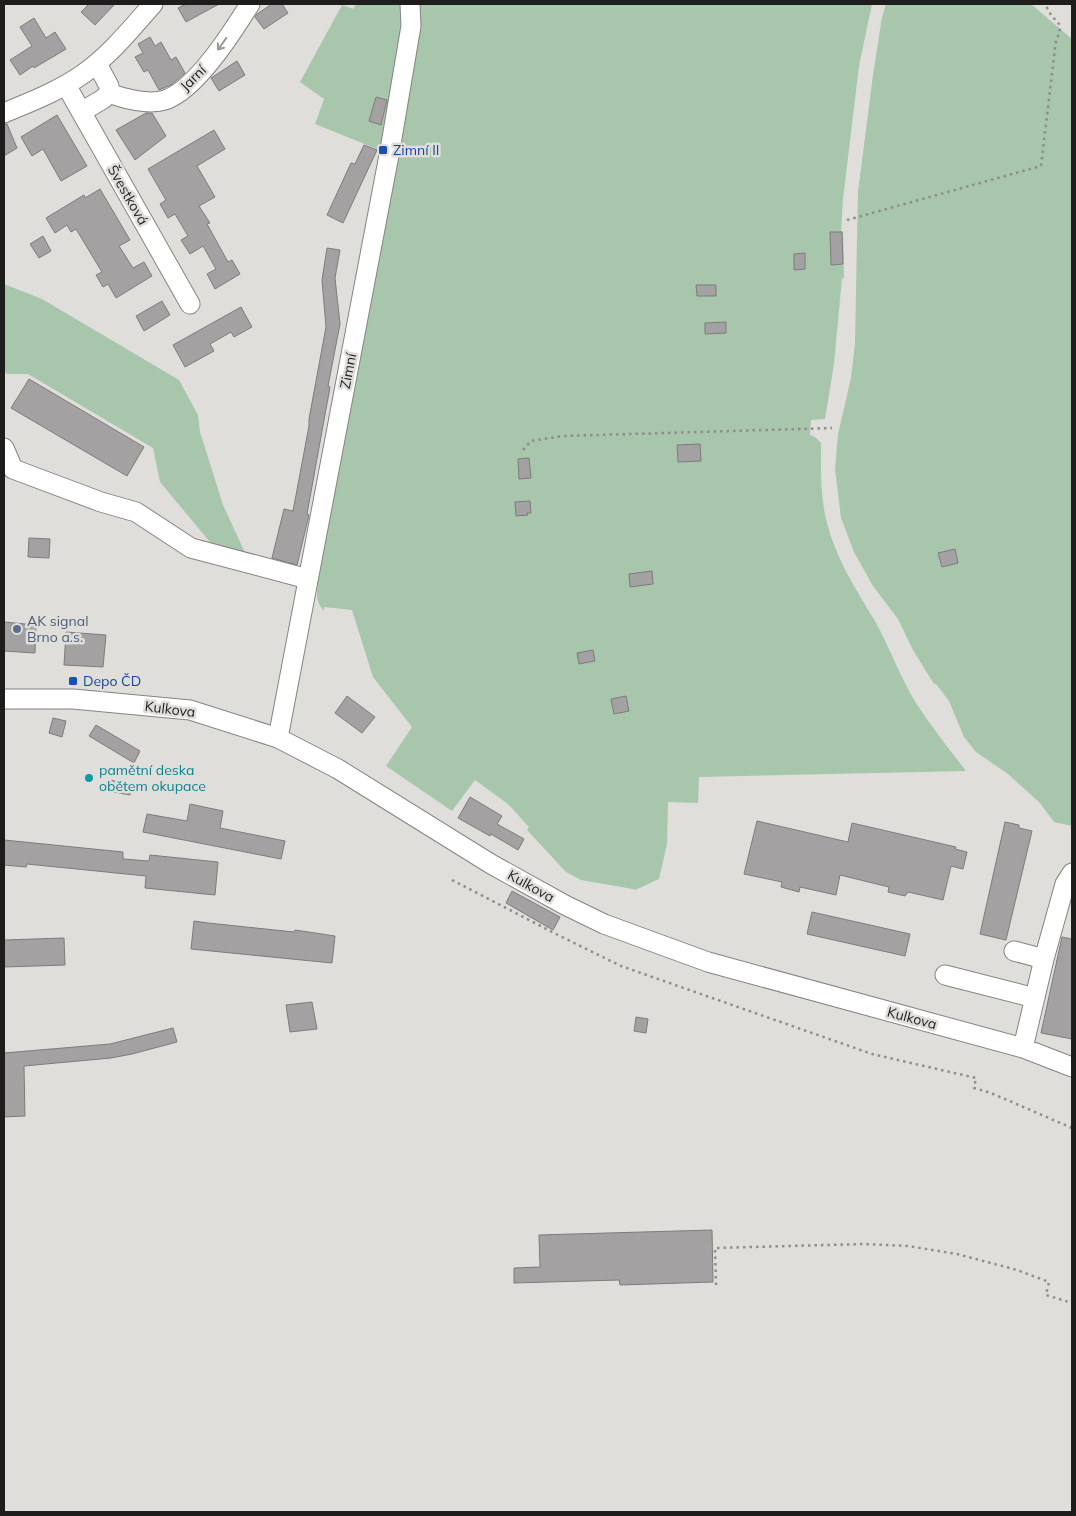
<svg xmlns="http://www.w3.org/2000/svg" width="1076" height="1516" viewBox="0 0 1076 1516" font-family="Mulish,sans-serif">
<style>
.green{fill:#a7c6ab}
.building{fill:#a4a1a2;stroke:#7e7b7c}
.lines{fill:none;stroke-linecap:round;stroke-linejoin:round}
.minor-casing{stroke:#858481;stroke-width:21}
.path{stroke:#8e8d8b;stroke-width:2.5;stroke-dasharray:2.5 4;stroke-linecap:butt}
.minor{stroke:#fff;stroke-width:19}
.oneway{stroke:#9a9999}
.transit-dot{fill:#1a4fb4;stroke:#dfdedb;stroke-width:2}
.service-dot{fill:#5c6f8a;stroke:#dfdedb;stroke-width:2}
.culture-dot{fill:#0f9aa8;stroke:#dfdedb;stroke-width:2}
.labels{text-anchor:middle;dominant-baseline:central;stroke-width:5;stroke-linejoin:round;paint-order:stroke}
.street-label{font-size:14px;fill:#1e1d1c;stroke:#dfdedb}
.transit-label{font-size:14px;fill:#164399;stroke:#dfdedb;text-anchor:start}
.service-label{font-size:14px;fill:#4e5e75;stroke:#dfdedb;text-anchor:start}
.culture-label{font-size:14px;fill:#0d838f;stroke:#dfdedb;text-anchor:start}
</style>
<rect width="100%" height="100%" fill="#dfdedb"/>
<path class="green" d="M 356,4 L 405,4 L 406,19 L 382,151 L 315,124 L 324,99 L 300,82 L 342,5 L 353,9 Z
M 415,4 L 872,4 L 859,66 L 843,199 L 841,231 L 843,231 L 844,278 L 842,278 L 834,364 L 825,419 L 811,420 L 810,435 L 815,437 L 821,443 C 821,468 820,494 826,519 C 835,557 855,588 875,621 C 890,648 900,677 916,703 C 931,726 949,749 966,771 L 699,777 L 698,803 L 668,802 L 667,844 L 659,879 L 635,890 L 633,889 L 581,880 L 566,872 L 527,830 L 529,827 L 508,804 L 475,780 L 452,811 L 386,766 L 412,727 L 373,677 L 352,610 L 324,607 L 324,611 C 313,599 318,587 319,572 L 361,333 Z
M 886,4 L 1031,4 L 1072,39 L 1072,826 L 1054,822 L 1040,803 L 1008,774 L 976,752 L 964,737 L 949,701 L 936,684 L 934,684 L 913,650 L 898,619 L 873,586 L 854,552 L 841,518 L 835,469 L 838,434 L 851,378 L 855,343 L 858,192 L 873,75 L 882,17 Z
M 4,284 L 42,299 L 179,380 L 198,415 L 200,432 L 223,505 L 247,557 L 215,548 L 160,482 L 153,448 L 28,374 L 7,374 L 4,372 Z"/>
<path class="building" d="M 89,4 L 115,4 L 95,25 L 81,12 Z
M 186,4 L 219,4 L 186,22 L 178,8 Z
M 272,4 L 282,4 L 288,13 L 264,29 L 255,17 L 257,14 Z
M 34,18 L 46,38 L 55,32 L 66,49 L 34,68 L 33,66 L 20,75 L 10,60 L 32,46 L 20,27 Z
M 150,37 L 155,46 L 161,42 L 171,60 L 176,57 L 185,73 L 171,85 L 159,90 L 148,70 L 144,72 L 135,57 L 143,53 L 138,44 Z
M 237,61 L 245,75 L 219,91 L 211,78 Z
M 376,97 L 387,100 L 381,125 L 369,121 Z
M 146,113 L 152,113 L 166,136 L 135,160 L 116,130 Z
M 57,115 L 87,166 L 61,181 L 43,149 L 32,156 L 21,137 Z
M 4,124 L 7,124 L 17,148 L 4,156 Z
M 214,130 L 225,149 L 197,166 L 215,197 L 199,206 L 210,223 L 207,224 L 228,262 L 232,260 L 240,274 L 215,289 L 207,274 L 216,269 L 203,246 L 190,254 L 181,240 L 188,236 L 175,214 L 168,218 L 160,204 L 166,200 L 148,169 Z
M 364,145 L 377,150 L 343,223 L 327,215 L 351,163 L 355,164 Z
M 100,189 L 130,240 L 119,246 L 133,268 L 144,262 L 152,276 L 116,298 L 108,284 L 103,287 L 96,275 L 102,272 L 76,229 L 71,232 L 67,225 L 55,233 L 46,218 L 84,195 L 85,198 Z
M 830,232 L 842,232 L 843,264 L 831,265 Z
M 43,236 L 51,251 L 39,258 L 30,244 Z
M 327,248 L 340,250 L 335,278 L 340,324 L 328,386 L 330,387 L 307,514 L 309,515 L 297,565 L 272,558 L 284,509 L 293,511 L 309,426 L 309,419 L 326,327 L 322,280 Z
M 805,253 L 805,269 L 794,270 L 794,254 Z
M 696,285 L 716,285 L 716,296 L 697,296 Z
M 162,301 L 170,315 L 144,331 L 136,316 Z
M 241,307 L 252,327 L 234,337 L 231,332 L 210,344 L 214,351 L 185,367 L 173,345 Z
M 726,322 L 726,333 L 705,334 L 705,323 Z
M 29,379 L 144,447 L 127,476 L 11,408 Z
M 700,444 L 701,461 L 678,462 L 677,445 Z
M 529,458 L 531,478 L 519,479 L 518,459 Z
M 530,501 L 531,513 L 527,513 L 528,515 L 516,516 L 515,502 Z
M 29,538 L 50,539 L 49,558 L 28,557 Z
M 955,549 L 958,563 L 942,567 L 938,553 Z
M 652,571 L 653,584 L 630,587 L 629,574 Z
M 4,622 L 36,625 L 35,653 L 4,651 Z
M 66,632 L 106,635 L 103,667 L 64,665 Z
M 593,650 L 595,661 L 579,664 L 577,653 Z
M 347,696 L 375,717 L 362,733 L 335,713 Z
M 626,696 L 629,711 L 614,714 L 611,699 Z
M 53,718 L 66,721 L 62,737 L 49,733 Z
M 96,725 L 140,751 L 134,763 L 89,736 Z
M 110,780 L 132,785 L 130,795 L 108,791 Z
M 470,797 L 502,816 L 497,824 L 524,839 L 518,850 L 491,834 L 490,836 L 458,818 Z
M 190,804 L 223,811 L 220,828 L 285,841 L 281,859 L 143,832 L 147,814 L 187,821 Z
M 757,821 L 848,842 L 852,823 L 956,847 L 955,849 L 967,852 L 963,869 L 951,866 L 943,900 L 908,892 L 905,896 L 888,892 L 889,887 L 840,875 L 836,895 L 800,887 L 799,892 L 781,887 L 782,882 L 744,874 Z
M 1005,822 L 1019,825 L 1019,828 L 1032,831 L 1006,940 L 980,934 Z
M 4,840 L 123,852 L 123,859 L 149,861 L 150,855 L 218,862 L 215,895 L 145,888 L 146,876 L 27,864 L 26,867 L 4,865 Z
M 512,891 L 560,917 L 553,930 L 506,903 Z
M 812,912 L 910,934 L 905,956 L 807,934 Z
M 194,921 L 208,923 L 294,932 L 295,930 L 335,936 L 332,963 L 191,949 Z
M 1062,937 L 1072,939 L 1072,1039 L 1041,1033 Z
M 64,938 L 65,965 L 4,967 L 4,940 Z
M 312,1002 L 317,1029 L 290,1032 L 286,1005 Z
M 636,1017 L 648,1019 L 646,1033 L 634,1031 Z
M 173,1028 L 177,1042 L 132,1054 L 111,1058 L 24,1066 L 25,1116 L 4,1117 L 4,1053 L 110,1044 Z
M 712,1230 L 713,1282 L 620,1285 L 619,1280 L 514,1283 L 514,1268 L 540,1267 L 539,1235 Z"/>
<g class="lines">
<defs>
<path id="minor" d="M 66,85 L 190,304
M 109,93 C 124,99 149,105 165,100 C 196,90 233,31 250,4
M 81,112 L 103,99 L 109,93 L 109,86 L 97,64
M 4,113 C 30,102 59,91 83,74 C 110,55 131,29 153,4
M 4,448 L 13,469 L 101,502 L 136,512 L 191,548 L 308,579
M 4,699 L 73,699 L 190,710 L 278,738 L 338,769 L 491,864 L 565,905 L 604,924 L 708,962 L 1023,1048 L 1072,1067
M 278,738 L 390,150 L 411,26 L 410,4
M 1014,951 L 1044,959
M 945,975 L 1035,998
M 1023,1048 L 1044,959 L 1065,884 L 1072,873"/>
</defs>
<use href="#minor" class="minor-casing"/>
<path class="path" d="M 847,220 L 1041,166 L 1056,40 L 1060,32 L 1059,24 L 1051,15 L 1045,4
M 523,450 L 531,441 L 563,436 L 832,428
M 452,880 L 560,936 L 621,966 L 872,1054 L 976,1078 L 974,1088 L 991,1093 L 1072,1128
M 716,1285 L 715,1248 L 864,1244 L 908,1246 L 957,1254 L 1017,1270 L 1049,1282 L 1046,1295 L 1072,1303"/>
<use href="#minor" class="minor"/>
</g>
<defs><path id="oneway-shaft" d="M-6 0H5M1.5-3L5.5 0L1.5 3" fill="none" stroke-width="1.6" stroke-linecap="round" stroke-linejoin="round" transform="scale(1.25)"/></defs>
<use class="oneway" href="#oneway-shaft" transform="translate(222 44) rotate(126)"/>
<g class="transit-dot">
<rect x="378" y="145" width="10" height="10" rx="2.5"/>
<rect x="68" y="676" width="10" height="10" rx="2.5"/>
</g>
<circle class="service-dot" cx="17" cy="629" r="5"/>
<circle class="culture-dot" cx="89" cy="778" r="5"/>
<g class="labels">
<g class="street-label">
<text transform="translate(193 78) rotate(-45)">Jarní</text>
<text transform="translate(128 195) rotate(60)">Švestková</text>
<text transform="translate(348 371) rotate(-79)">Zimní</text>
<text transform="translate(170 709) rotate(7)">Kulkova</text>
<text transform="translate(531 886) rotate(29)">Kulkova</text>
<text transform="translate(912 1018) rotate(15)">Kulkova</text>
</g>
<g class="transit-label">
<text x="393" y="150">Zimní II</text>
<text x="83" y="681">Depo ČD</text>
</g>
<g class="service-label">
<text x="27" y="621">AK signal<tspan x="27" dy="16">Brno a.s.</tspan></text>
</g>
<g class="culture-label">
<text x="99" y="770">pamětní deska<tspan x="99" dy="16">obětem okupace</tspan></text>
</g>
</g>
<rect width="1076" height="1516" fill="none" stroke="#1e1d1c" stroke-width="10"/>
</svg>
